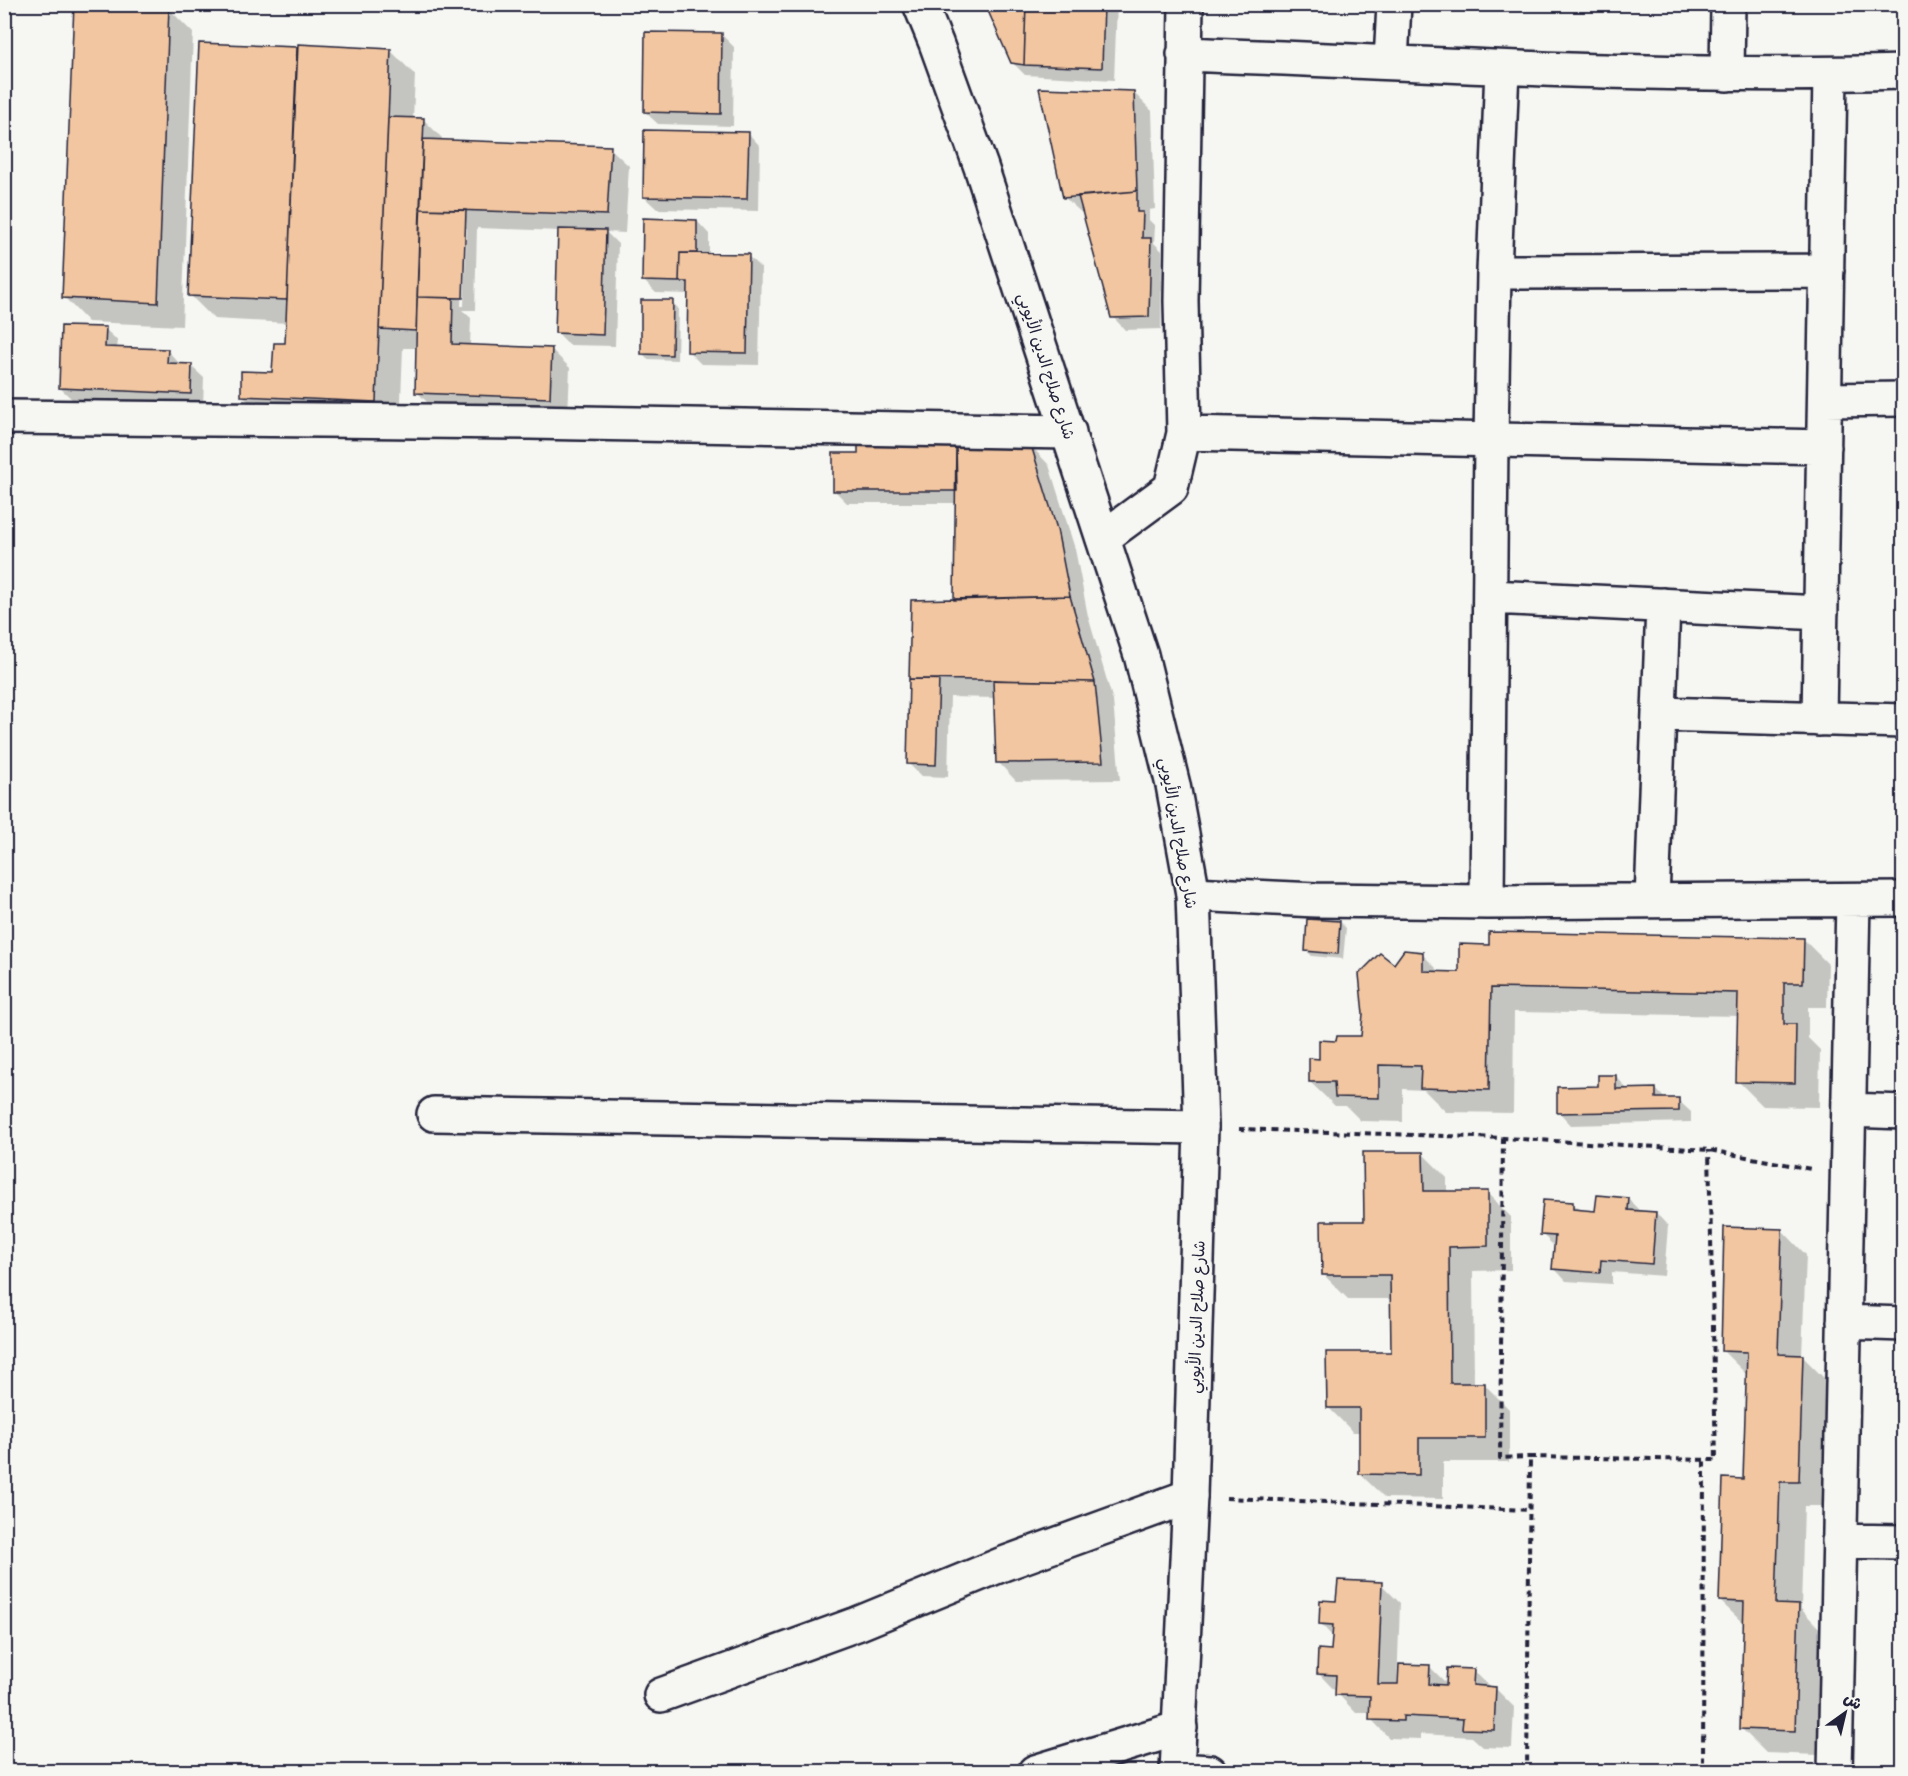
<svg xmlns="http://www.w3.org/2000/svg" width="1908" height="1776" viewBox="0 0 1908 1776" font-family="'Patrick Hand','Playpen Sans Arabic',sans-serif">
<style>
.shadow{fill:#0003;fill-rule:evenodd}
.building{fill:#f1c6a0;stroke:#22223b;stroke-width:1.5}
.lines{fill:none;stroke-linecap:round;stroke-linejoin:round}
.minor-casing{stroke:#22223b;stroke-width:38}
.secondary-casing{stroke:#22223b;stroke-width:38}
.path{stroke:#22223b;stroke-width:4;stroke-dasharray:6 4.5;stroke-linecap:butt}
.minor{stroke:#f6f6f2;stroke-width:33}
.secondary{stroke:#f6f6f2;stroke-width:33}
.labels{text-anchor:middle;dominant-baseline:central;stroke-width:4.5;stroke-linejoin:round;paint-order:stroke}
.street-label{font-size:16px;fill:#22223b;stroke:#f6f6f2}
</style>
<rect width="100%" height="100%" fill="#f6f6f2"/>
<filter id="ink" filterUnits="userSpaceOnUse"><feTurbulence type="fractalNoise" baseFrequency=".0167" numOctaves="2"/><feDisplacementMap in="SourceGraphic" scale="12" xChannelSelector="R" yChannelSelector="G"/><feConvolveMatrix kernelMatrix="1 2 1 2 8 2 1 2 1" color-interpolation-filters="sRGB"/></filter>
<g filter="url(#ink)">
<path class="shadow" d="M 987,4 L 1117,4 L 1114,80 L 1025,75 L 1012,62 Z
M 168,8 L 193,33 L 182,326 L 88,322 L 64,297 Z
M 722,35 L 734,47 L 733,126 L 658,124 L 645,112 Z
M 200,45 L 299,49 L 390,50 L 415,75 L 413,119 L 424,120 L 442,138 L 442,142 L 610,148 L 629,166 L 625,233 L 606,232 L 618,244 L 615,346 L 569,345 L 557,332 L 560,231 L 477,228 L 475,310 L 462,310 L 471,318 L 470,346 L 551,349 L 570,368 L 568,416 L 436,411 L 417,392 L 417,348 L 403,348 L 400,426 L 267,420 L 242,395 L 274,374 L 287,345 L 288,323 L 214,319 L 190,295 ZM 464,228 L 467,228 L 464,306 L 461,306 Z
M 1133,92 L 1152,111 L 1155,209 L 1149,210 L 1149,220 L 1155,226 L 1154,243 L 1162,251 L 1161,329 L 1125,330 L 1113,317 L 1085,216 L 1064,197 Z
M 748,133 L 760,146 L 759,211 L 657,209 L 644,197 Z
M 697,221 L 709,234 L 709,255 L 748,256 L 761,268 L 759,365 L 701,364 L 688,351 L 689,294 L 656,293 L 643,280 Z
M 672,302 L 678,308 L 677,360 L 648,359 L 642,353 Z
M 105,329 L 118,341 L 117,348 L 167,350 L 179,363 L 179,365 L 191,366 L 204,378 L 203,406 L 73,400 L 60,388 Z
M 1031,446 L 1049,465 L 1075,549 L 1088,616 L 1113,701 L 1120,780 L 1016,781 L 998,762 L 995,698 L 950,697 L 948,777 L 921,776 L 909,764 L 956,601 L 957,503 L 847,503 L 834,490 Z
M 1340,922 L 1346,928 L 1343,959 L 1312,956 L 1306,950 Z
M 1803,939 L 1828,964 L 1827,1007 L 1808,1007 L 1808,1038 L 1820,1050 L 1819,1107 L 1763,1106 L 1738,1081 L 1739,1016 L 1514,1012 L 1513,1113 L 1446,1112 L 1424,1090 L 1403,1089 L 1403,1122 L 1361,1121 L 1346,1106 L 1335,1106 L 1310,1082 L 1320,1060 L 1338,1042 L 1362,1038 L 1394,966 L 1422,954 L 1441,973 L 1461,973 Z
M 1616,1076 L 1628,1090 L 1656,1089 L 1666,1100 L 1678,1100 L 1691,1112 L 1691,1122 L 1571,1125 L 1559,1112 Z
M 1423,1154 L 1447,1178 L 1447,1193 L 1487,1193 L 1511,1217 L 1511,1270 L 1473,1271 L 1474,1384 L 1484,1384 L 1509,1409 L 1509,1462 L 1443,1462 L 1443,1499 L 1385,1498 L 1360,1474 L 1360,1432 L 1353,1432 L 1328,1407 L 1392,1353 L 1392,1299 L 1348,1299 L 1323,1274 Z
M 1629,1199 L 1642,1212 L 1656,1213 L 1668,1226 L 1664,1276 L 1612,1272 L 1612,1284 L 1566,1281 L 1554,1268 L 1555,1247 L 1542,1234 L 1573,1204 L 1580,1211 L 1597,1213 Z
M 1782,1230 L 1806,1255 L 1802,1356 L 1827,1381 L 1823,1506 L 1804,1506 L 1801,1609 L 1822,1631 L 1819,1755 L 1766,1753 L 1741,1728 L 1745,1625 L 1720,1601 L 1744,1480 L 1747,1375 L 1722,1350 Z
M 1381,1584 L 1400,1603 L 1397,1686 L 1430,1667 L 1448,1685 L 1473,1670 L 1491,1688 L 1495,1688 L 1514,1707 L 1512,1748 L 1483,1747 L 1472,1737 L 1421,1734 L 1421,1739 L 1389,1738 L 1371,1719 L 1371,1713 L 1356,1713 L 1319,1674 L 1333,1651 L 1333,1637 L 1320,1623 L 1338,1603 Z"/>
<path class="building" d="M 74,4 L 169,7 L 158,303 L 62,298 Z
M 985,4 L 1026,4 L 1024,65 L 1011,63 Z
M 1026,4 L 1104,4 L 1102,68 L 1024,65 Z
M 645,32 L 722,33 L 721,114 L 644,112 Z
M 199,43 L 297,47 L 287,300 L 188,296 Z
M 298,44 L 391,49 L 376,402 L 241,396 L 241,371 L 272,372 L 274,343 L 285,343 Z
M 1039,88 L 1134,91 L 1137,191 L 1063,198 Z
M 388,117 L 424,118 L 416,331 L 379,329 Z
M 644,130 L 749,132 L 747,199 L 643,197 Z
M 423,139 L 611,146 L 607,215 L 420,209 Z
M 1137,191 L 1137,212 L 1143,212 L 1142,238 L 1151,238 L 1149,317 L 1111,318 L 1078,196 Z
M 420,209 L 466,210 L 463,298 L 417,297 Z
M 643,218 L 697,220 L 697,253 L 680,253 L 679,282 L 642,281 Z
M 558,229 L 606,230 L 603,335 L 555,333 Z
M 680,253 L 749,254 L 747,353 L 687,352 L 688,282 L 679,282 Z
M 417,297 L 453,298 L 452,344 L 552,348 L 550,398 L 415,393 Z
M 641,300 L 673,300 L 672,355 L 641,354 Z
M 61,326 L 106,327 L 105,347 L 168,349 L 167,363 L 192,364 L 191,394 L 59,388 Z
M 858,443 L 956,444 L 957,491 L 833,491 L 833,453 L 858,453 Z
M 956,444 L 1031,445 L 1057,529 L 1070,596 L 954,600 Z
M 1070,596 L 1095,682 L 909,679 L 911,600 Z
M 909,679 L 939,679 L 936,765 L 907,764 Z
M 993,680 L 1095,682 L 1103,762 L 996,763 Z
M 1307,919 L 1340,921 L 1338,954 L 1305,951 Z
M 1489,932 L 1804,938 L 1803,983 L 1784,983 L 1784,1024 L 1796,1024 L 1795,1083 L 1736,1082 L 1738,993 L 1491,988 L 1489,1090 L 1420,1088 L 1421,1066 L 1379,1065 L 1379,1098 L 1335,1097 L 1334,1082 L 1309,1082 L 1309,1058 L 1319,1059 L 1319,1040 L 1336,1041 L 1337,1036 L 1361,1036 L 1363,1014 L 1359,974 L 1380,953 L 1394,964 L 1404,950 L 1423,952 L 1423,971 L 1459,972 L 1459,944 L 1489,945 Z
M 1598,1075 L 1616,1075 L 1616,1089 L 1656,1088 L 1656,1098 L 1679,1098 L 1679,1111 L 1557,1113 L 1557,1087 L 1598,1086 Z
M 1363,1152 L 1423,1152 L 1424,1191 L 1488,1191 L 1488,1246 L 1449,1247 L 1450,1383 L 1485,1383 L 1485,1438 L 1419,1438 L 1419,1475 L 1359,1474 L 1359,1408 L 1327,1408 L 1326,1352 L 1391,1352 L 1390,1275 L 1322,1275 L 1321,1221 L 1364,1221 Z
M 1597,1195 L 1629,1198 L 1628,1210 L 1656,1212 L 1652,1264 L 1601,1260 L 1600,1273 L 1552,1269 L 1555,1236 L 1540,1235 L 1543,1200 L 1573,1202 L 1573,1209 L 1595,1211 Z
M 1724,1227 L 1782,1229 L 1778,1354 L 1803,1355 L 1799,1482 L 1780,1482 L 1776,1604 L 1799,1605 L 1795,1731 L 1740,1729 L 1744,1602 L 1719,1601 L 1723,1478 L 1743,1479 L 1747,1352 L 1721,1351 Z
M 1338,1580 L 1382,1582 L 1378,1684 L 1398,1684 L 1399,1664 L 1430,1665 L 1429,1684 L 1446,1685 L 1447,1668 L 1474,1669 L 1473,1685 L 1496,1687 L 1494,1730 L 1462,1729 L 1463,1719 L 1403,1716 L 1403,1721 L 1369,1720 L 1370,1696 L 1335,1695 L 1336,1675 L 1317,1674 L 1318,1649 L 1331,1650 L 1333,1625 L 1319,1624 L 1320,1600 L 1336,1601 Z"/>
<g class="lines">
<defs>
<path id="minor" d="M 1184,54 C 1424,63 1664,79 1904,72
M 1391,62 L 1394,4
M 1727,74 L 1728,4
M 1494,272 L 1827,271
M 1825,400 L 1904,399
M 4,417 L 529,422 L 1069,432
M 1184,433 L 1824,447
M 1103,538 L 1171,488 L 1184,433 L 1181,301 L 1186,4
M 1490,597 L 1821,613
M 1659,714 L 1904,721
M 1819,719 L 1830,74
M 1193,894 L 1316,900 L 1487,902 L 1904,899
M 1652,900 L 1663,605
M 1487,902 L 1491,439 L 1494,272 L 1502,68
M 1849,1110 L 1904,1112
M 434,1114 L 1201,1127
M 1844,1322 L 1904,1324
M 1839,1541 L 1904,1542
M 661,1695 L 857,1624 L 1003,1564 L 1190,1496
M 1177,1770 L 1210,1772
M 1035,1772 L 1180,1728
M 1835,1772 L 1853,900"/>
<path id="secondary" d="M 920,4 L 936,43 L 981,167 L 1141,655 L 1173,785 L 1193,894 L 1201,1127 L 1190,1496 L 1177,1772"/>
</defs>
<use href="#minor" class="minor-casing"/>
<use href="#secondary" class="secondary-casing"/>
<path class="path" d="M 1239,1129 L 1503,1138 L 1709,1150 L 1811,1169
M 1503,1138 L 1500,1458 L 1530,1457
M 1226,1498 L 1530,1510
M 1527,1772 L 1530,1457 L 1716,1460 L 1709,1150
M 1703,1772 L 1704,1460"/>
<use href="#minor" class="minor"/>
<use href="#secondary" class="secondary"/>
</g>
</g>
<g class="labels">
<g class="street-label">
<text transform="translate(1047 366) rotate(72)">شارع صلاح الدين الأيوبي</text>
<text transform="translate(1179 833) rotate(80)">شارع صلاح الدين الأيوبي</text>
<text transform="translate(1196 1317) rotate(-88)">شارع صلاح الدين الأيوبي</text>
</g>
</g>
<rect width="1908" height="1776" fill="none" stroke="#f6f6f2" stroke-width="24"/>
<rect x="12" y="12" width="1884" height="1752" fill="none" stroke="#22223b" stroke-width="2" filter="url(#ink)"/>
<g transform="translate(1845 1713) rotate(34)" stroke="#f6f6f2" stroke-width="4.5" paint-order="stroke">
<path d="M0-4.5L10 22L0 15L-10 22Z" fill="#22223b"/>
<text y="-9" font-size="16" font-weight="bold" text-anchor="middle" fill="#22223b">ش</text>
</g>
</svg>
